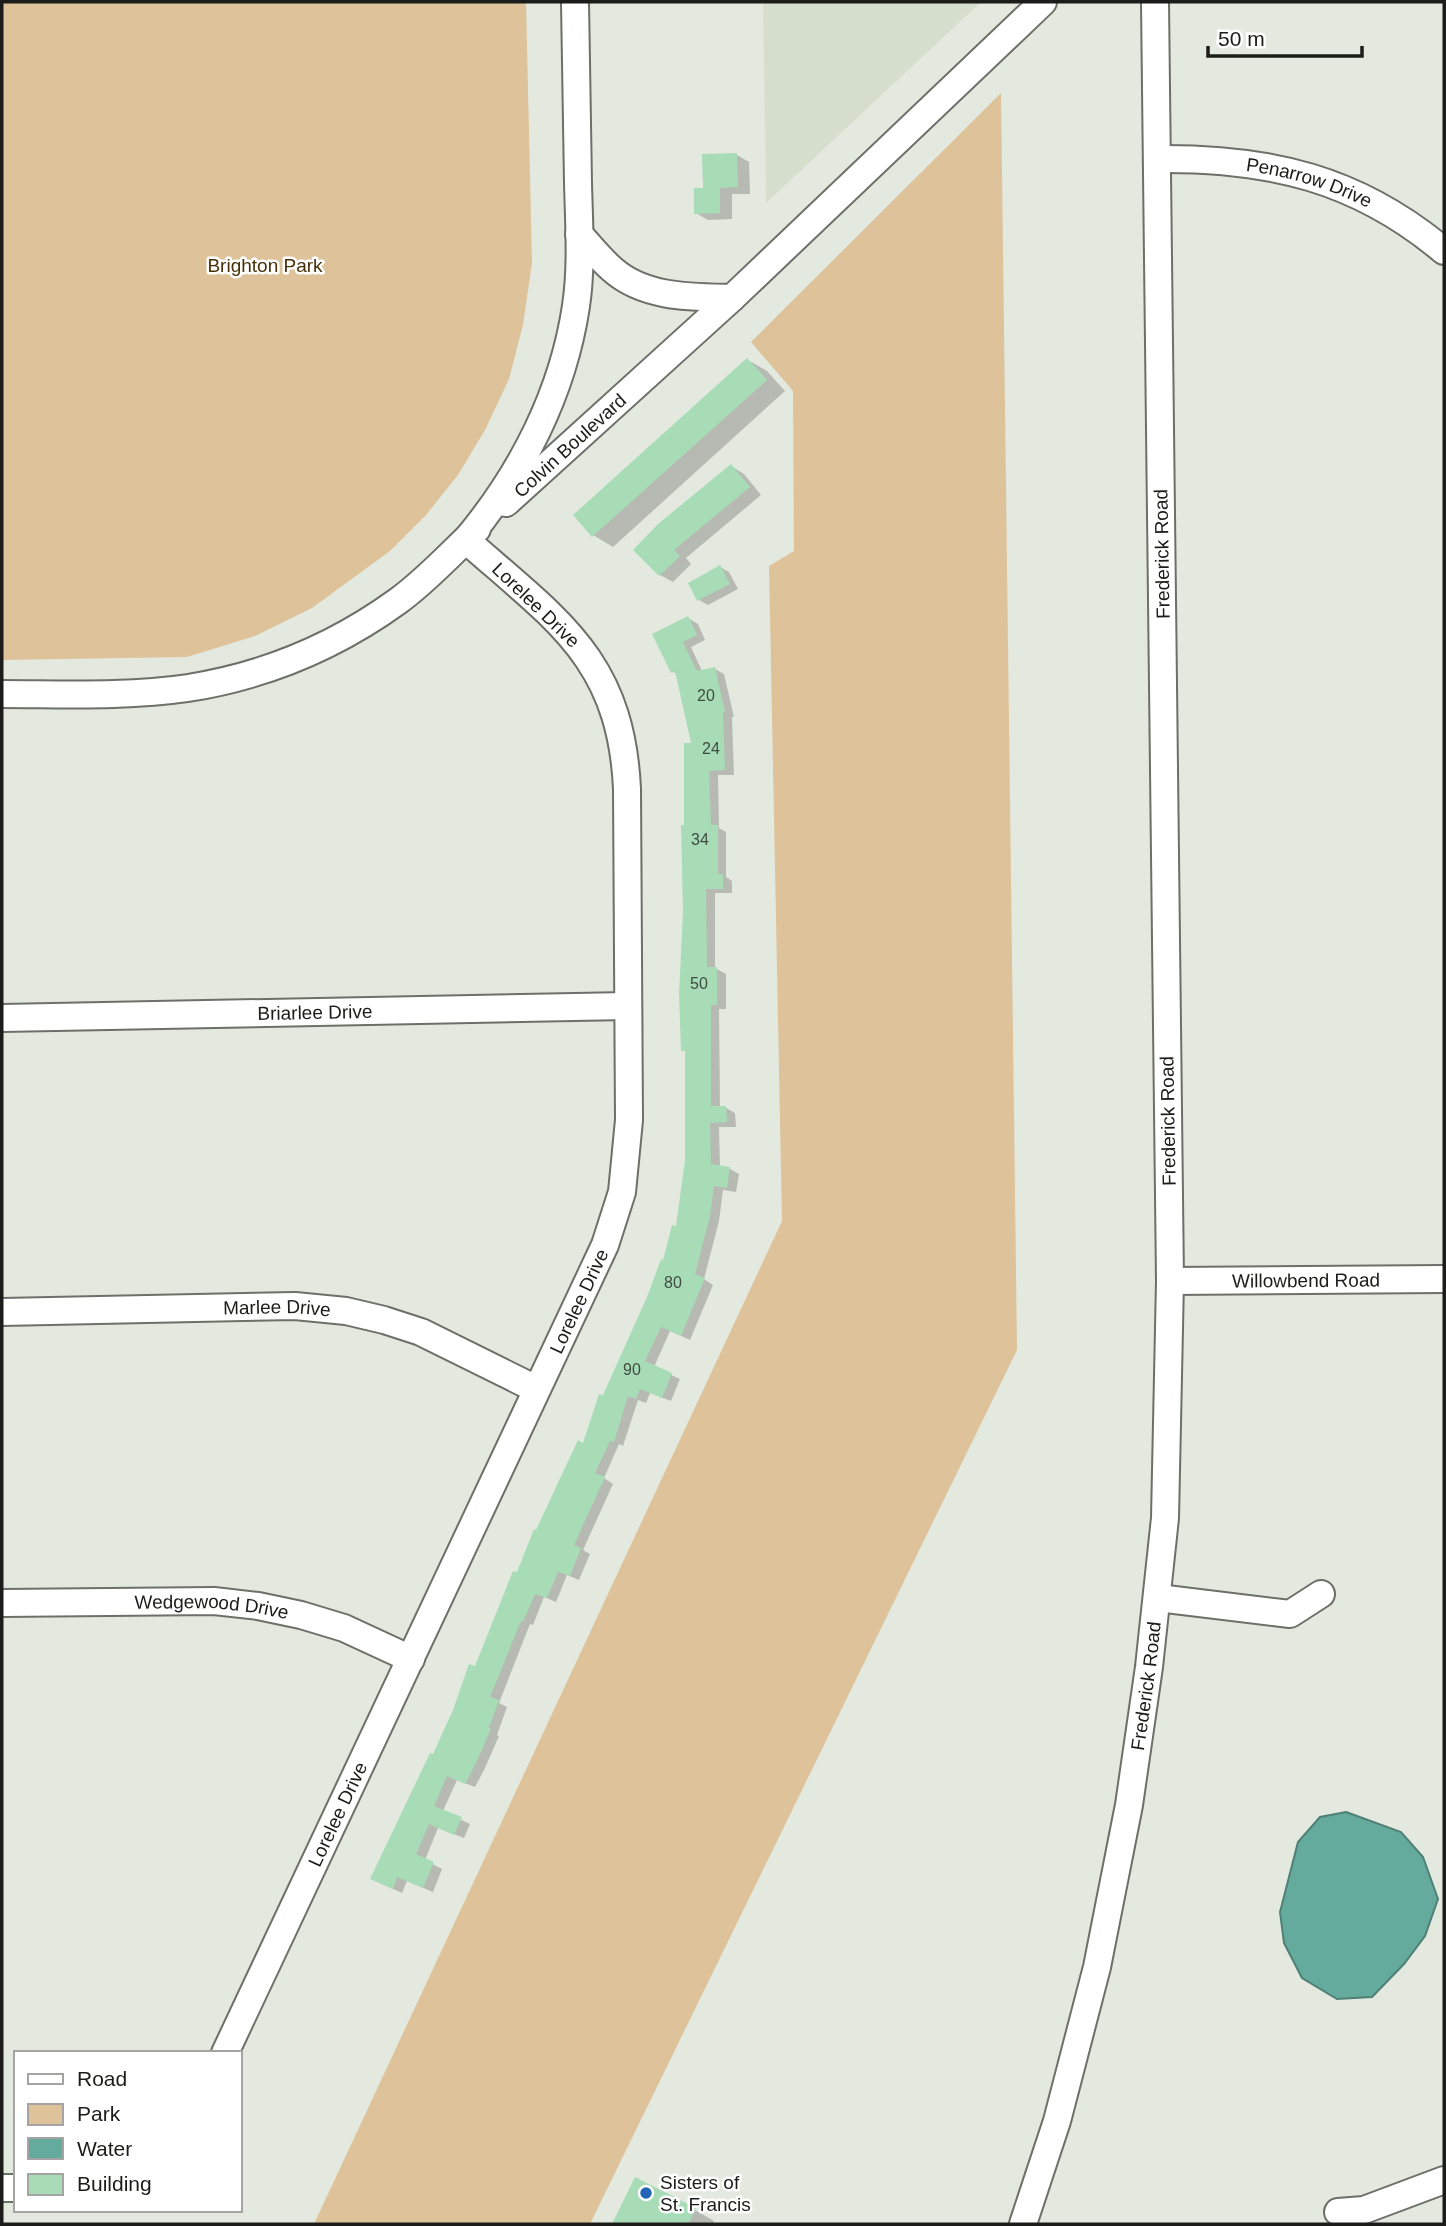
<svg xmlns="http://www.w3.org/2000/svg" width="1446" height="2226" viewBox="0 0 1446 2226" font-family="Helvetica,sans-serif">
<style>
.built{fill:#d6dece}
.green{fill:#ddc29a}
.water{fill:#65ab9d;stroke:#4f8076;stroke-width:2}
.shadow{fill:#0003}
.building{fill:#a8dcb7}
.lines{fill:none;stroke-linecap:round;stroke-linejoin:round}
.minor-casing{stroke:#6c7068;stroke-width:30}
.minor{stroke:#fff;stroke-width:26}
.poi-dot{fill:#2564b6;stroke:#fff;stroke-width:2.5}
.labels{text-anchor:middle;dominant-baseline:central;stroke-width:5;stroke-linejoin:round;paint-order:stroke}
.number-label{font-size:16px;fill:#3f4d41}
.street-label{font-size:19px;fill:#1c1d1a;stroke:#fff}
.park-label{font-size:19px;fill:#483108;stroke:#fff}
.poi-label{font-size:19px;fill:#1c1d1a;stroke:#fff;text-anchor:start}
</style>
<rect width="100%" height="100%" fill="#e4e9df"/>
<path class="built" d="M 763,2 L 981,2 L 766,203 Z"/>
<path class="green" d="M 2,2 L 526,2 L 532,263 L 523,325 L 509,379 L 485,430 L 458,475 L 426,515 L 390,551 L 312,608 L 255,636 L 187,657 L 2,660 Z
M 1001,93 L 1017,1350 L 590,2224 L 314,2224 L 782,1221 L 769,566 L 794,551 L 793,391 L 751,342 Z"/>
<path class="water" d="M 1346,1812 L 1401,1832 L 1423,1857 L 1438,1899 L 1425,1936 L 1404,1964 L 1372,1997 L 1337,1999 L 1302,1978 L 1284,1943 L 1280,1912 L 1298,1842 L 1320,1817 Z"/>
<path class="shadow" d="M 737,155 L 749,162 L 750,194 L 732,194 L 732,219 L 708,220 L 696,213 L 705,190 Z
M 748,360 L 767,371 L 785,391 L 613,547 L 593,535 Z
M 731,466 L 744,474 L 761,495 L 686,558 L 691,564 L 673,582 L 660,575 L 635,550 Z
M 720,567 L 729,572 L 738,589 L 708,605 L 699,600 Z
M 688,618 L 698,624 L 705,640 L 691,647 L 702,671 L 715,669 L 724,674 L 734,717 L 732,717 L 734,775 L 718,775 L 719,828 L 726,832 L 726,877 L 732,881 L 732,893 L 715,893 L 715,968 L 726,974 L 726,1009 L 719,1009 L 720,1108 L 726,1108 L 735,1113 L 736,1127 L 719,1127 L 720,1167 L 730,1169 L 739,1174 L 736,1192 L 723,1190 L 719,1221 L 704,1279 L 713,1285 L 690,1340 L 670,1331 L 654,1367 L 680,1379 L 671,1401 L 650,1393 L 646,1403 L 638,1400 L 623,1446 L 619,1444 L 604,1478 L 613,1484 L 583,1550 L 590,1554 L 579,1580 L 567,1575 L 556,1602 L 544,1597 L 533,1625 L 530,1624 L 499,1703 L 507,1707 L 497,1735 L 499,1736 L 484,1770 L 475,1787 L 457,1780 L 443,1811 L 470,1824 L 464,1838 L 438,1828 L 425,1860 L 442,1869 L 433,1892 L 407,1881 L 402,1893 L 382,1884 L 434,1757 L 537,1532 L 584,1445 L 677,1229 L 687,1160 L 686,827 L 693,744 L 678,675 L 672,671 Z
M 635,2180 L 695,2210 L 714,2221 L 713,2224 L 614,2224 Z"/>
<path class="building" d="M 737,153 L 738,187 L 720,188 L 720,213 L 694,214 L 694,188 L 703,188 L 702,154 Z
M 747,358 L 767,380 L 592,537 L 573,515 Z
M 731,464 L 750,487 L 674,550 L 680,556 L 659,576 L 633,550 L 658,524 Z
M 720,565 L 730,584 L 697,601 L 688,583 Z
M 688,616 L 697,635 L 683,642 L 697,671 L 715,667 L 725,712 L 723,712 L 725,770 L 709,771 L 711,825 L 718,825 L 718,874 L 723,874 L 723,889 L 706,889 L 707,967 L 717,967 L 717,1005 L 711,1005 L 711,1106 L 726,1106 L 727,1122 L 710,1123 L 711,1164 L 730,1167 L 727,1188 L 714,1186 L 710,1216 L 695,1274 L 705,1278 L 681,1336 L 661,1327 L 645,1361 L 672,1373 L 662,1398 L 640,1389 L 636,1399 L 628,1396 L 614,1442 L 610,1441 L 595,1473 L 605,1477 L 574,1545 L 581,1548 L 570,1576 L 558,1572 L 547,1598 L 535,1594 L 523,1622 L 521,1621 L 490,1697 L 499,1700 L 489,1728 L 491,1729 L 475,1765 L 465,1784 L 447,1776 L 434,1806 L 462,1817 L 454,1835 L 429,1824 L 416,1854 L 434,1862 L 423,1888 L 397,1877 L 393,1889 L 370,1879 L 430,1753 L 433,1754 L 453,1710 L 469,1664 L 475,1666 L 513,1571 L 517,1572 L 534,1529 L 536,1530 L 578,1440 L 583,1443 L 599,1394 L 603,1395 L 647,1297 L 661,1259 L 663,1260 L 672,1225 L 676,1226 L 685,1160 L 685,1051 L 681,1051 L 679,994 L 683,911 L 681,825 L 684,825 L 684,743 L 691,743 L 675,671 L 671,673 L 652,634 Z
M 635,2177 L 696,2208 L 688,2224 L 612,2224 Z"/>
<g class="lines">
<defs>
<g id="minor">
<path id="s1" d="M 1158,159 C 1269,158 1357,178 1444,251"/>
<path d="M 579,234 C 590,246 601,260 613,270 C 645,298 692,297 732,298"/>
<path id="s2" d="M 506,503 L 732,298 L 1043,2"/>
<path d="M 2,694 C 63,694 127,697 188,688 C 264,676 336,646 398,601 C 427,580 451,553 477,529"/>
<path id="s3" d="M 2,1018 L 627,1006"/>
<path id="s4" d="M 1170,1281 L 1444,1279"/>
<path id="s5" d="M 2,1312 L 295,1306 L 346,1311 L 384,1320 L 421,1332 L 536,1389"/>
<path d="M 1158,1598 L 1290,1614 L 1321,1594"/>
<path id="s6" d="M 2,1603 L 214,1601 L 258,1606 L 301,1615 L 344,1628 L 411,1659"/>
<path id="s7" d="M 225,2053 L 605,1245 L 622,1192 L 629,1120 L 627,789 C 621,658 556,620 466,540 C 522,473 563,393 576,306 C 582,266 579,224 578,183 C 577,123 576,62 575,2"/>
<path d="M 2,2188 L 16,2188"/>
<path d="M 1338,2212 L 1364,2210 L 1444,2180"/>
<path id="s8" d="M 1023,2224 L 1057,2121 L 1097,1967 L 1129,1805 L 1149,1667 L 1165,1518 L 1170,1281 L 1155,2"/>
</g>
</defs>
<use href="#minor" class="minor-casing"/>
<use href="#minor" class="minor"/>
</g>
<circle class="poi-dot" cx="646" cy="2193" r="7"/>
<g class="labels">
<g class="number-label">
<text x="706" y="695">20</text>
<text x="711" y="748">24</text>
<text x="700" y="839">34</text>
<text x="699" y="983">50</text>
<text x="673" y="1282">80</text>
<text x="632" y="1369">90</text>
</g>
<g class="street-label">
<text stroke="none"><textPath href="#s1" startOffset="154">Penarrow Drive</textPath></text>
<text stroke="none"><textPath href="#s2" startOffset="86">Colvin Boulevard</textPath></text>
<text transform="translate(1162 554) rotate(-91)">Frederick Road</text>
<text transform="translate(536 605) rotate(44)">Lorelee Drive</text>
<text stroke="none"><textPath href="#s3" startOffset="313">Briarlee Drive</textPath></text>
<text transform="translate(1168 1121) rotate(-91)">Frederick Road</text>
<text stroke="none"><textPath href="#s4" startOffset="136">Willowbend Road</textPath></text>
<text stroke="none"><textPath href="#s7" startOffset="831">Lorelee Drive</textPath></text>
<text stroke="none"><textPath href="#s5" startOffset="275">Marlee Drive</textPath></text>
<text stroke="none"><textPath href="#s6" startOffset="210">Wedgewood Drive</textPath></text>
<text stroke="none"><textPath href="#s8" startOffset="553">Frederick Road</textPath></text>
<text stroke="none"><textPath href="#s7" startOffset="264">Lorelee Drive</textPath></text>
</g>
<g class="park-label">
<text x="265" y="265">Brighton Park</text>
</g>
<g class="poi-label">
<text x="660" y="2182">Sisters of<tspan x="660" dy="22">St. Francis</tspan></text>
</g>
</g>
<rect width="1446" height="2226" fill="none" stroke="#1c1d1a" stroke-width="7"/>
<rect x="14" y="2051" width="228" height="161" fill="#ffffff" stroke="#a4a5a3" stroke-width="2"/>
<rect x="28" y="2074" width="35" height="10" fill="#ffffff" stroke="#a4a5a3" stroke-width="2"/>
<text x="77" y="2086" font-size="21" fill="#1c1d1a">Road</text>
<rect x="28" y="2104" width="35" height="21" fill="#ddc29a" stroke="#a4a5a3" stroke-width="2"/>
<text x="77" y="2121" font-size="21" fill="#1c1d1a">Park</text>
<rect x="28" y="2138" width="35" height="21" fill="#65ab9d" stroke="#a4a5a3" stroke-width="2"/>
<text x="77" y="2156" font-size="21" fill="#1c1d1a">Water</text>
<rect x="28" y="2174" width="35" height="21" fill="#a8dcb7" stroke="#a4a5a3" stroke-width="2"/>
<text x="77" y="2191" font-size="21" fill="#1c1d1a">Building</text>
<path d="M1208 46v10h154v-10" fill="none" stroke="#1c1d1a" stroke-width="3.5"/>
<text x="1218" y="46" font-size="21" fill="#1c1d1a" stroke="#ffffff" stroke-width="5" paint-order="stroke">50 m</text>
</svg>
